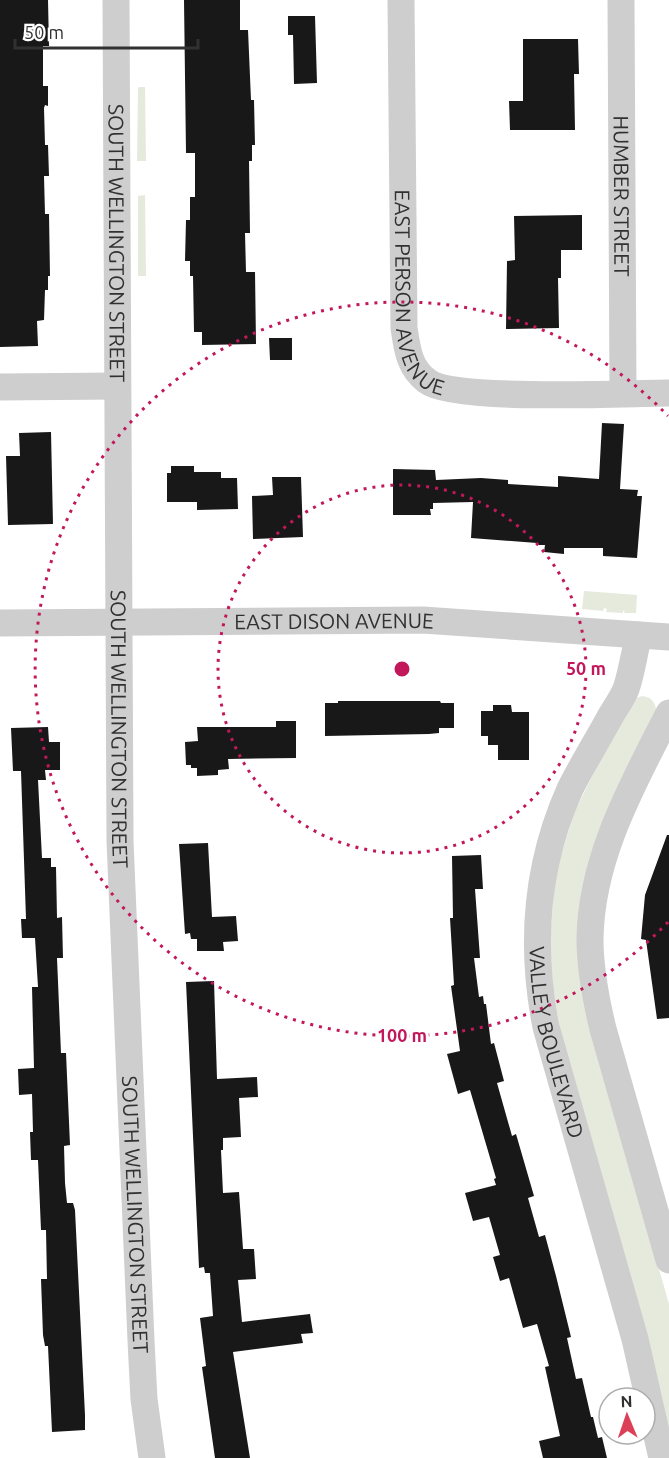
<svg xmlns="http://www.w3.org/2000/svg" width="669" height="1458" viewBox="0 0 669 1458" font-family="Ubuntu,sans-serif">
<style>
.green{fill:#e5eadd}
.building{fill:#181818}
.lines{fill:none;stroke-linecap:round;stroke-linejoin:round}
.street{stroke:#cecece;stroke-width:27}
.ring{fill:none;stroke:#c2185b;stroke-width:3;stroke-dasharray:3 6}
.labels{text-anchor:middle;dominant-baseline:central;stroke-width:6;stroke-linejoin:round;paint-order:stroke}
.street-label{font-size:21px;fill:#313131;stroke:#fff}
.centre{fill:#c2185b;stroke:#fff;stroke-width:3}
.ring-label{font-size:18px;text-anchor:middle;font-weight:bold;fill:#c2185b;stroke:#fff;stroke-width:6;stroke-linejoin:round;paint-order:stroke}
</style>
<rect width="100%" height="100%" fill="#fff"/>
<path class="green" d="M 139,87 L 145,87 L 146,161 L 137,161 L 138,89 Z
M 145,195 L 146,276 L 138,276 L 138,196 Z
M 584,591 L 637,595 L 636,613 L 625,613 L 623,610 L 623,613 L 606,612 L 607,609 L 604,608 L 603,611 L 582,609 Z
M 642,696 C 653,697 656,704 657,715 L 585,881 L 643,1213 L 669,1304 L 669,1441 L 564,1051 L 548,960 L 556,871 L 575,811 L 612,736 L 634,699 Z"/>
<path class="building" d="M 0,0 L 48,0 L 49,46 L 43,46 L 43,86 L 48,86 L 48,106 L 45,105 L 44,108 L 45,145 L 48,145 L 49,176 L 44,176 L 45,214 L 49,214 L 50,276 L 48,276 L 48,290 L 45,290 L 44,320 L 37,321 L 38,346 L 0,347 Z
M 184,0 L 240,0 L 240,30 L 248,30 L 251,100 L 254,100 L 255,145 L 252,145 L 252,161 L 249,161 L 250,233 L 245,233 L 246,272 L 255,272 L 256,344 L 202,345 L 202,332 L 194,332 L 193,276 L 190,276 L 190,261 L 185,261 L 186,220 L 190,220 L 190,197 L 195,197 L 195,153 L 186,153 Z
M 288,16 L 315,16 L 317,83 L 294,84 L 293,35 L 288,35 Z
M 523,39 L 578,39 L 579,74 L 574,74 L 575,130 L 510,130 L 509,101 L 523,101 Z
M 582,215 L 582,250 L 561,250 L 561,278 L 558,278 L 559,328 L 506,329 L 507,261 L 515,260 L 514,216 Z
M 269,338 L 292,338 L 292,360 L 270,360 Z
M 602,423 L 624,424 L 620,489 L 638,490 L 637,496 L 642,496 L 637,558 L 603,556 L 603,548 L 564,548 L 564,554 L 544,552 L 545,545 L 536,545 L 537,543 L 471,538 L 473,502 L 433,503 L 433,509 L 430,509 L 431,515 L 393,515 L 393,469 L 435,470 L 436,480 L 481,478 L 508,480 L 508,484 L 558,487 L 558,476 L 599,479 Z
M 51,432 L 53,524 L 8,525 L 6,456 L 20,456 L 19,433 Z
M 171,466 L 194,466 L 194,472 L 221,472 L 221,478 L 237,478 L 238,509 L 197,510 L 197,502 L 167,502 L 167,473 L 171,473 Z
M 272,477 L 301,477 L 303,537 L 253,539 L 252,496 L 273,495 Z
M 338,701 L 440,701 L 441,703 L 454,703 L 454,728 L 439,728 L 439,733 L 429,734 L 325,736 L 325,703 L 338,703 Z
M 493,705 L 511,705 L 512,712 L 529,712 L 529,760 L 498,760 L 498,745 L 488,745 L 488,736 L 481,736 L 481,711 L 493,711 Z
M 276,721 L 296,721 L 296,758 L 228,759 L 229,769 L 218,770 L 218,775 L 197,776 L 197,768 L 191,768 L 191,765 L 186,765 L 185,742 L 198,741 L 197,727 L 276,727 Z
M 48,727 L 49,742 L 60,742 L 60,770 L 45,770 L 46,780 L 38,780 L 42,858 L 51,858 L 51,867 L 56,867 L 57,918 L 62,917 L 63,958 L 57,958 L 61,1053 L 66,1053 L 70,1145 L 64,1146 L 65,1183 L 67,1203 L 73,1203 L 75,1210 L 85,1415 L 85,1430 L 52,1432 L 48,1346 L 45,1346 L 43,1335 L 41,1279 L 47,1279 L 46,1230 L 41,1230 L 38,1160 L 31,1160 L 30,1132 L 33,1132 L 32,1094 L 19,1095 L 18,1069 L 34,1068 L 32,987 L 38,987 L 35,938 L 22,938 L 21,919 L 26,919 L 21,771 L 13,771 L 11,728 Z
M 667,835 L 669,835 L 669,1018 L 657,1019 L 646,940 L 641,939 L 645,895 Z
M 208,843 L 212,917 L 236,916 L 238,941 L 223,942 L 224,951 L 197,951 L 197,939 L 191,939 L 190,933 L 185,934 L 179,844 Z
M 481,855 L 483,889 L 475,889 L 480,958 L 474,958 L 479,997 L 483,996 L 484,1004 L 486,1004 L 491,1044 L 494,1043 L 504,1081 L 497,1083 L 512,1136 L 516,1134 L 534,1196 L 528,1198 L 539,1237 L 545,1235 L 556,1276 L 571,1337 L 567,1338 L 576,1379 L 582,1378 L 591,1417 L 593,1417 L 598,1438 L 602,1437 L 607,1458 L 543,1458 L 539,1441 L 560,1436 L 545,1367 L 549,1366 L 537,1324 L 523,1328 L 509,1278 L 500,1281 L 493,1257 L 500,1255 L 489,1217 L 473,1221 L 465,1193 L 496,1185 L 494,1179 L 496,1178 L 470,1090 L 458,1094 L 447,1054 L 460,1051 L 451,986 L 454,985 L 450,918 L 453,918 L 452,856 Z
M 214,981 L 217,1079 L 257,1077 L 258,1097 L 239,1098 L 241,1137 L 223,1138 L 223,1150 L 221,1150 L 223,1193 L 239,1192 L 243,1249 L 254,1249 L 256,1279 L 238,1280 L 242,1322 L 310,1314 L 313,1333 L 301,1334 L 303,1343 L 233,1352 L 250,1458 L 215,1458 L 202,1367 L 206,1366 L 200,1318 L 213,1316 L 210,1273 L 205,1273 L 204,1267 L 199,1268 L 186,982 Z"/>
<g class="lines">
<g class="street">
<path id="s1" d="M 116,0 L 120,841 L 141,1341 L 144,1399 L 152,1458"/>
<path id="s2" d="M 401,0 L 404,328 C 407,348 409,368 427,381 C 453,402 627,393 669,393"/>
<path id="s3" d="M 621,0 L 623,393"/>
<path d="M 0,387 L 117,386"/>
<path id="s4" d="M 0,623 L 423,620 L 669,637"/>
<path id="s5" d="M 639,635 C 634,653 632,672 626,689 C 622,699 615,708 610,717 C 597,741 582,765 570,789 C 536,865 530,946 546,1027 L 635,1339 L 662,1458"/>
<path d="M 669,713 C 633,784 591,857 590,939 C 590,970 596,1000 603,1029 L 669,1260"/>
</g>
</g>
<g class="ring">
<circle cx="402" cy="669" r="184"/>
<path d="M668 922A367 367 0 1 1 668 416"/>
</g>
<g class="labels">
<g class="street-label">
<text stroke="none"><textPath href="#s3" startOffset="196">HUMBER STREET</textPath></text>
<text stroke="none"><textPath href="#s1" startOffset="243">SOUTH WELLINGTON STREET</textPath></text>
<text stroke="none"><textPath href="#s2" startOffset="298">EAST PERSON AVENUE</textPath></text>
<text stroke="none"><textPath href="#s4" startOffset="334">EAST DISON AVENUE</textPath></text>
<text stroke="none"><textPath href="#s1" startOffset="729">SOUTH WELLINGTON STREET</textPath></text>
<text stroke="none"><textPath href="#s5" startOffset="430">VALLEY BOULEVARD</textPath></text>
<text stroke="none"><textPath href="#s1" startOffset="1215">SOUTH WELLINGTON STREET</textPath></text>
</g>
</g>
<circle cx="402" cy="669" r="9" class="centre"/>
<g class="ring-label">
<text x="586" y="675">50 m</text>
<text x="402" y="1042">100 m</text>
</g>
<g transform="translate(627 1416) rotate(358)"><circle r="28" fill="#ffffff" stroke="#adadad" stroke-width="1.5"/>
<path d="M0-4.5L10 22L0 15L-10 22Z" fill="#db4056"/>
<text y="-9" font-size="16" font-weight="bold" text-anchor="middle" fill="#313131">N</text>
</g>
<path d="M15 39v9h183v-9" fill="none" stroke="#313131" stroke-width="3"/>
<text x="24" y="39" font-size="18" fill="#313131" stroke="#ffffff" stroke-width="4.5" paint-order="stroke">50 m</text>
</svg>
